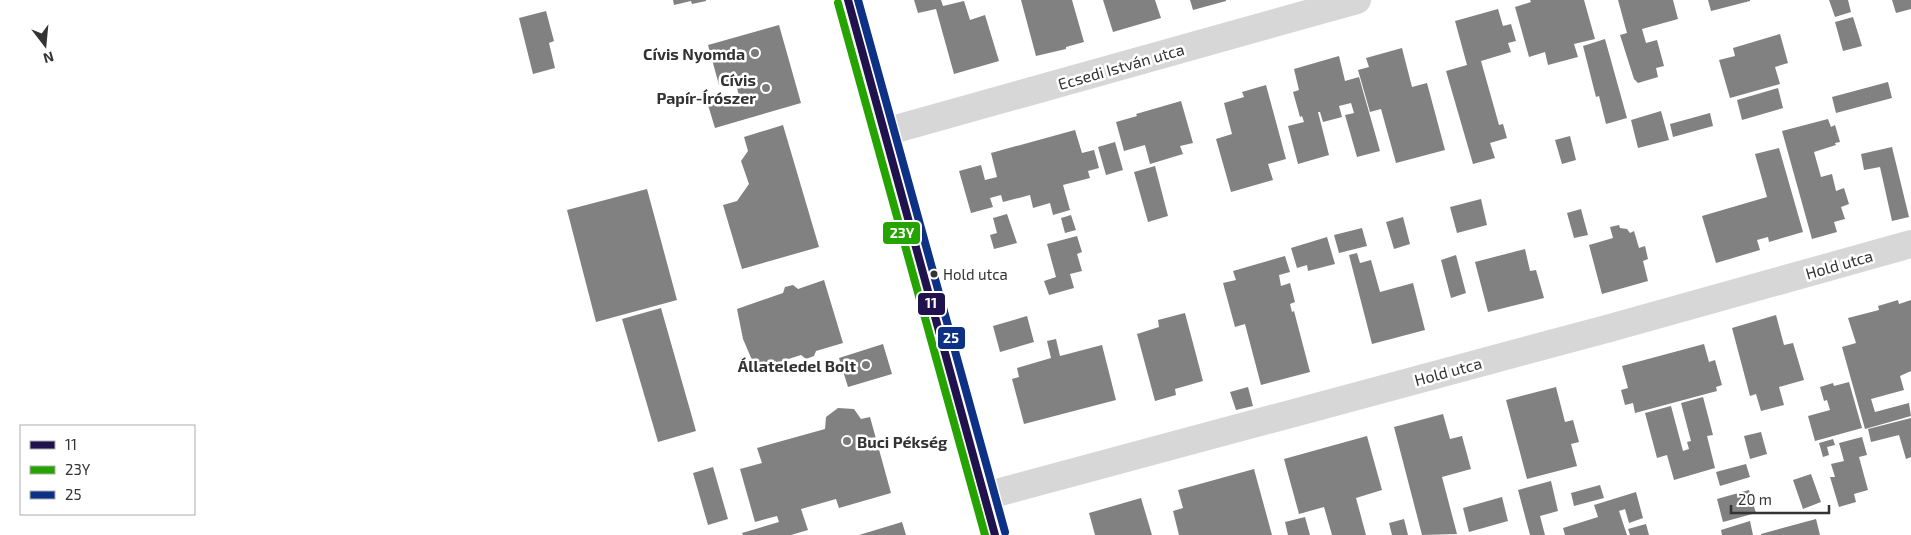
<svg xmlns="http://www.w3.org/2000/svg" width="1911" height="535" viewBox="0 0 1911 535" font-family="'Exo 2',sans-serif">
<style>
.building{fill:#818181}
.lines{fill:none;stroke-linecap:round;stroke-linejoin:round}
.minor{stroke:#d7d7d7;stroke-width:28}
.bus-1-casing{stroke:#fff;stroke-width:11}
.bus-2-casing{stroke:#fff;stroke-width:11}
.bus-3-casing{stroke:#fff;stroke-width:11}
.bus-1{stroke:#20124d;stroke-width:8}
.bus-2{stroke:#25a400;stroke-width:8}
.bus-3{stroke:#0d3184;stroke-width:8}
.poi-dot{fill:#7a7a7a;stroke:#fff;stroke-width:2}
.bus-dot{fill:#333;stroke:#fff;stroke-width:2}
.labels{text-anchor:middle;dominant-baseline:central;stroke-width:5;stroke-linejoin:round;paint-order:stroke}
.bus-label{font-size:15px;fill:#333;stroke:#fff;text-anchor:start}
.poi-label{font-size:16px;font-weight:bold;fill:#333;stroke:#fff;text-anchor:end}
.street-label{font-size:16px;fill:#333;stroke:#fff}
.line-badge{stroke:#fff;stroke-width:2}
.badge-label{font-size:14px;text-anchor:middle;font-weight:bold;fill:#fff}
</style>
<rect width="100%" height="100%" fill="#fff"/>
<path class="building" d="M 673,0 L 706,0 L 706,1 L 692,4 L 691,1 L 674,5 Z
M 914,0 L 941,0 L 943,6 L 964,1 L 970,20 L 985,15 L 999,61 L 954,74 L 936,9 L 918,13 Z
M 1021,0 L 1072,0 L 1084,42 L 1066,47 L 1066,49 L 1036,56 Z
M 1103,0 L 1155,0 L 1161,18 L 1113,32 Z
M 1190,0 L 1226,0 L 1226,1 L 1193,10 Z
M 1530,0 L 1584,0 L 1595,39 L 1574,44 L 1578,57 L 1548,65 L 1545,52 L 1529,57 L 1515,7 L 1531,2 Z
M 1618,0 L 1673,0 L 1678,19 L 1642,29 L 1646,43 L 1657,40 L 1664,66 L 1656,68 L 1658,77 L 1638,83 L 1634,79 L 1620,35 L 1627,33 Z
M 1708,0 L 1750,0 L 1750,1 L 1711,11 Z
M 1829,0 L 1848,0 L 1851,12 L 1835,17 Z
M 1892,0 L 1911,0 L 1911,9 L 1896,13 Z
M 1498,9 L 1503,26 L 1511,24 L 1516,41 L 1508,43 L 1511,52 L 1481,61 L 1499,125 L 1503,124 L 1507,138 L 1490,143 L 1495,158 L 1473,164 L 1446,71 L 1467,65 L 1455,21 Z
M 546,11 L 554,41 L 549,43 L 555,68 L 533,74 L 519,18 Z
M 1853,17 L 1862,46 L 1843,51 L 1835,22 Z
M 779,25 L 801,103 L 715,128 L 708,105 L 739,96 L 735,80 L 719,85 L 708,45 Z
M 1780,34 L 1788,63 L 1775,67 L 1780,84 L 1730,98 L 1719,60 L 1735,56 L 1733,48 Z
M 1605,39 L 1627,118 L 1606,124 L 1599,96 L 1596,97 L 1583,46 Z
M 1402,48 L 1412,87 L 1427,83 L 1445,150 L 1396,163 L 1381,109 L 1370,112 L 1358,70 L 1369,67 L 1366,58 Z
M 1339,56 L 1345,81 L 1359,77 L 1380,151 L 1357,157 L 1345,115 L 1354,113 L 1351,103 L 1339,106 L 1342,117 L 1323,122 L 1320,112 L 1318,112 L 1329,155 L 1298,164 L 1288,126 L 1304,122 L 1302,116 L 1300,117 L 1293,92 L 1299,90 L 1294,69 Z
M 1888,82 L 1892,98 L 1836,113 L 1832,97 Z
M 1266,85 L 1286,159 L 1268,164 L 1273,180 L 1231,192 L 1216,139 L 1232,134 L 1224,103 L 1244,97 L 1242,92 Z
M 1778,88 L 1783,108 L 1742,120 L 1737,100 Z
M 1181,101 L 1193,143 L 1180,146 L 1183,154 L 1150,164 L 1145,145 L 1124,151 L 1116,122 L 1137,116 L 1136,114 Z
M 1661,111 L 1669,140 L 1638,148 L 1631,120 Z
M 1710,113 L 1713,126 L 1673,137 L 1670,124 Z
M 1828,119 L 1831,127 L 1835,125 L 1840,142 L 1835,143 L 1836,145 L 1814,152 L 1821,177 L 1832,174 L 1836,191 L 1844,188 L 1849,204 L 1841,207 L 1845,219 L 1834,222 L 1837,232 L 1812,239 L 1782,131 Z
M 783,125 L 819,247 L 742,269 L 723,205 L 737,201 L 749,184 L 741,161 L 748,151 L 744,137 Z
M 1075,130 L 1082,153 L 1094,150 L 1099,168 L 1088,171 L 1090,178 L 1063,185 L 1070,210 L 1053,215 L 1050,203 L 1033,208 L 1030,195 L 1003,202 L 1001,195 L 990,198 L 993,207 L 971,213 L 959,171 L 981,165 L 985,180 L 997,177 L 991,153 Z
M 1570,136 L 1576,160 L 1562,164 L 1555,140 Z
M 1115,142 L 1123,170 L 1106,175 L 1098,147 Z
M 1892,147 L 1909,217 L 1892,221 L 1880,167 L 1864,170 L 1861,154 Z
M 1779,148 L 1803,232 L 1769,242 L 1768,237 L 1757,240 L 1760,250 L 1716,263 L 1702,216 L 1767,197 L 1755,154 Z
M 1155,166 L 1168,216 L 1148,222 L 1134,172 Z
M 647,189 L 677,300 L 596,322 L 567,210 Z
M 1481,199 L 1487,225 L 1457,233 L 1450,207 Z
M 1581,209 L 1588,235 L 1574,238 L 1567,213 Z
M 1007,214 L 1017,243 L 994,249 L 990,235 L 997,233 L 993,218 Z
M 1071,215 L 1076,230 L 1065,233 L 1061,218 Z
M 1403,217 L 1410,244 L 1394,249 L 1386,222 Z
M 1619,225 L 1620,228 L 1627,229 L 1630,233 L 1634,231 L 1639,248 L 1645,246 L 1648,259 L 1643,261 L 1648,281 L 1602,294 L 1589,245 L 1613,238 L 1610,227 Z
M 1362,228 L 1367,246 L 1339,253 L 1334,235 Z
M 1077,236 L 1082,252 L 1077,254 L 1082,271 L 1070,274 L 1074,288 L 1049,295 L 1044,281 L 1056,277 L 1047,244 Z
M 1327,237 L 1335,264 L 1308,271 L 1307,265 L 1297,268 L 1291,248 Z
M 1525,249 L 1530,271 L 1536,270 L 1544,298 L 1488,312 L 1475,262 Z
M 1357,253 L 1360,263 L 1371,260 L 1380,292 L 1413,283 L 1425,330 L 1372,344 L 1349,255 Z
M 1456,255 L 1466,293 L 1451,298 L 1441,260 Z
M 1285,256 L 1290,272 L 1279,275 L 1281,286 L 1290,283 L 1295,302 L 1290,304 L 1292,312 L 1294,311 L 1310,372 L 1261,385 L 1245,324 L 1235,327 L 1223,283 L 1236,280 L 1233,271 Z
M 824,280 L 843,343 L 816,351 L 814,356 L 806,359 L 801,355 L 776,363 L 776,361 L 755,367 L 743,339 L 737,309 L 783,293 L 785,287 L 793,285 L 798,289 Z
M 1898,300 L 1899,304 L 1911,300 L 1911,371 L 1900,376 L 1904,390 L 1871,399 L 1875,412 L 1909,403 L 1911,416 L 1865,429 L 1842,347 L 1856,343 L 1848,318 L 1879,310 L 1878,306 Z
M 661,308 L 696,431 L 658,442 L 622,319 Z
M 1185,313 L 1203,381 L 1175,389 L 1176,395 L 1155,401 L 1137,334 L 1159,327 L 1158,320 Z
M 1776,315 L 1784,345 L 1793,343 L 1804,380 L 1779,387 L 1784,405 L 1761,411 L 1756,394 L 1750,396 L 1732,328 Z
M 1027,316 L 1034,342 L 1000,352 L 993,326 Z
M 1056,339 L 1060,356 L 1102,345 L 1116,400 L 1024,424 L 1012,379 L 1019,377 L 1017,368 L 1051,358 L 1047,341 Z
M 883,344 L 892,374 L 848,387 L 839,358 Z
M 1704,344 L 1709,362 L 1715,360 L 1722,385 L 1716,387 L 1717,391 L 1635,413 L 1633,403 L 1625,405 L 1621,390 L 1628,388 L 1622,366 Z
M 1849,382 L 1862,428 L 1815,441 L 1808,416 L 1830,410 L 1827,400 L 1824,401 L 1820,387 L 1833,383 L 1834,386 Z
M 1248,387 L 1253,406 L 1236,410 L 1230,392 Z
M 1556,387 L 1565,422 L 1573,420 L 1579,442 L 1571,444 L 1577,466 L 1527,479 L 1506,400 Z
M 1703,397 L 1713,435 L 1707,436 L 1715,468 L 1674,480 L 1667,455 L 1657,458 L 1645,413 L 1671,406 L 1683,451 L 1689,449 L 1687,442 L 1691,441 L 1681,403 Z
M 838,408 L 854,409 L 861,419 L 870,417 L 891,493 L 839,508 L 836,499 L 801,509 L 808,530 L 791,535 L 743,535 L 742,533 L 779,522 L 777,516 L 755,522 L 740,469 L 762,463 L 757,448 L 825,429 L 826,417 Z
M 1443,414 L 1450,439 L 1462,436 L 1471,469 L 1442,477 L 1457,534 L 1422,535 L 1394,427 Z
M 1911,418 L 1911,457 L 1906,459 L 1899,435 L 1871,442 L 1868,429 Z
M 1761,432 L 1767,454 L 1750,459 L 1744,436 Z
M 1367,436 L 1382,490 L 1356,498 L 1366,535 L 1332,535 L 1324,507 L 1299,514 L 1284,459 Z
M 1862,437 L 1867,455 L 1859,457 L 1868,490 L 1854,494 L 1856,502 L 1839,507 L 1830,477 L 1835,477 L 1831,464 L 1844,461 L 1839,443 Z
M 1833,439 L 1835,445 L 1827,447 L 1829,455 L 1823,457 L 1819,443 Z
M 1746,464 L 1750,477 L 1720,486 L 1716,472 Z
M 713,467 L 728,519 L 708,525 L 693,473 Z
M 1254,469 L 1272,535 L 1179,535 L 1173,511 L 1183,508 L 1178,490 Z
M 1811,474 L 1821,502 L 1803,509 L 1793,480 Z
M 1551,481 L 1558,511 L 1540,516 L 1545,535 L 1530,535 L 1518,490 Z
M 1600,485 L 1604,498 L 1574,506 L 1571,493 Z
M 1749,490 L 1756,513 L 1723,522 L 1717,499 Z
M 1636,492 L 1643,518 L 1629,523 L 1625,509 L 1619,511 L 1627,535 L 1565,535 L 1563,528 L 1598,517 L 1594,505 Z
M 1502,497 L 1508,521 L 1469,532 L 1463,508 Z
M 1141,498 L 1152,535 L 1095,535 L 1089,513 Z
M 1305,517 L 1310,535 L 1288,535 L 1285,522 Z
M 1404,519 L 1408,535 L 1392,535 L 1389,523 Z
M 1816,519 L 1820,535 L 1761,535 L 1761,534 Z
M 1750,521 L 1753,535 L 1722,535 L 1721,530 Z
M 902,522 L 906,535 L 859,535 Z
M 1646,524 L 1649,535 L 1630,535 L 1628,529 Z"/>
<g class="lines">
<path class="minor" d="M 848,0 L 995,535
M 885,132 L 1357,0
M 985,496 L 1610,328 L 1911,244"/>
<defs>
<path id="bus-1" d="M 848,0 L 995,535"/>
<path id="bus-2" d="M 838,3 L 985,535"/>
<path id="bus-3" d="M 858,0 L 1005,532"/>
</defs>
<use href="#bus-1" class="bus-1-casing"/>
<use href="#bus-2" class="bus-2-casing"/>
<use href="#bus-3" class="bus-3-casing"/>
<use href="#bus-1" class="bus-1"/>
<use href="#bus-2" class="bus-2"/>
<use href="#bus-3" class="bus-3"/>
</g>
<g class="poi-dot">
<circle cx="755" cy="53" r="5"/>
<circle cx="766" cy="88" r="5"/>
<circle cx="866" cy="365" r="5"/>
<circle cx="847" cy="441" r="5"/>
</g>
<circle class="bus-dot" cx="934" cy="274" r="4.5"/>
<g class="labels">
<g class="bus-label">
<text x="943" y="274">Hold utca</text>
</g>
<g class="poi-label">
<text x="745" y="53">Cívis Nyomda</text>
<text x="756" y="79">Cívis<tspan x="756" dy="18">Papír-Írószer</tspan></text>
<text x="856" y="365">Állateledel Bolt</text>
<text x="857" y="441" text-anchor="start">Buci Pékség</text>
</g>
<g class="street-label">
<text transform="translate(1121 66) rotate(-16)">Ecsedi István utca</text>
<text transform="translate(1839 264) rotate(-16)">Hold utca</text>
<text transform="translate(1448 371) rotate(-15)">Hold utca</text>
</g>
</g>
<g class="line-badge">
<rect x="882" y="221" width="39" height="24" rx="5" fill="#25a400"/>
<rect x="917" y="292" width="29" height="24" rx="5" fill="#20124d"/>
<rect x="937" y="326" width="29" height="24" rx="5" fill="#0d3184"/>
</g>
<g class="badge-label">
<text x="902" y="238">23Y</text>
<text x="931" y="308">11</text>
<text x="951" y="343">25</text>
</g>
<rect x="20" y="425" width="175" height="90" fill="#ffffff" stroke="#adadad"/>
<rect x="30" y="441" width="25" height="8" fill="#20124d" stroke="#adadad"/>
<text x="65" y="450" font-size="15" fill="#333333">11</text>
<rect x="30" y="466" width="25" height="8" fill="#25a400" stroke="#adadad"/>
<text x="65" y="475" font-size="15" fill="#333333">23Y</text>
<rect x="30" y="491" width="25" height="8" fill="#0d3184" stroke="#adadad"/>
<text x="65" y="500" font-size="15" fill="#333333">25</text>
<g transform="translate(45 45) rotate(164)" stroke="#ffffff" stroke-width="4" paint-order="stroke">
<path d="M0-4L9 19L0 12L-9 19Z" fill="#333333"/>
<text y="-8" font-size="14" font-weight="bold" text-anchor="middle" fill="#333333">N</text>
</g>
<path d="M1731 505v8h98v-8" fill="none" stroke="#333333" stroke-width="2.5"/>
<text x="1738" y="505" font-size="15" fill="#333333" stroke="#ffffff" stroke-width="4" paint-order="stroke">20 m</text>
</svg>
